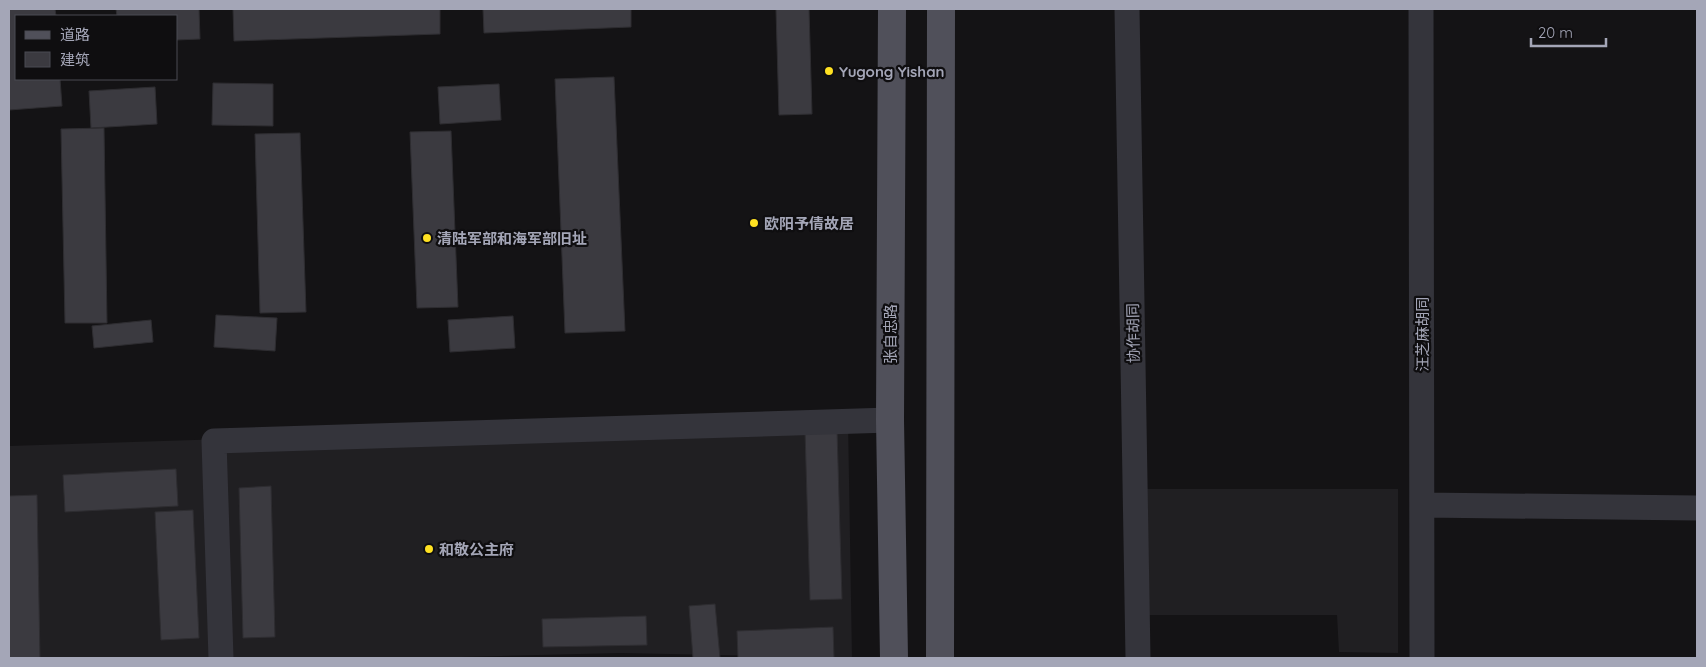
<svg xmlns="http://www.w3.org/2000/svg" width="1706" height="667" viewBox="0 0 1706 667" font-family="Quicksand,'Noto Sans SC',sans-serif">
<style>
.built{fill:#201f22}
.building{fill:#3b3a40;stroke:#2e2d31}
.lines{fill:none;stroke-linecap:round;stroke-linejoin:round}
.minor{stroke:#34343b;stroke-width:25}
.major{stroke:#50505a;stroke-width:28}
.poi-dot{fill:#ffe122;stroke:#0f0e10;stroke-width:2}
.labels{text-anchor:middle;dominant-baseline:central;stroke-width:4.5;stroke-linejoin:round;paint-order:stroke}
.poi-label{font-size:15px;font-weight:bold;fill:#a4a6b7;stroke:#0f0e10;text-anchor:start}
.street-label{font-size:15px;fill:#a4a6b7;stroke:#0f0e10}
</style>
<rect width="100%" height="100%" fill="#141315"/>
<path class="built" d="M 848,419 L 852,658 L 621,653 L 423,658 L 9,658 L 9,446 Z
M 1147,489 L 1398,489 L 1398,653 L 1339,652 L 1337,615 L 1149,615 Z"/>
<path class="building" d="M 9,9 L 55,9 L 56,16 L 16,16 L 16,79 L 60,79 L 62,106 L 9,110 Z
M 116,9 L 199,9 L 200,39 L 176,40 L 176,16 L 117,16 Z
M 233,9 L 440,9 L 440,34 L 234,41 Z
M 483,9 L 631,9 L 631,27 L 484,33 Z
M 776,9 L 809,9 L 812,114 L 779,115 Z
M 614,77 L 625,331 L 565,333 L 555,79 Z
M 213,83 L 273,84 L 273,126 L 212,125 Z
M 499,84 L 501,120 L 440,124 L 438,87 Z
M 155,87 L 157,124 L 91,128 L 89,91 Z
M 104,128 L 107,323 L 65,323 L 61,129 Z
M 451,131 L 458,307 L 417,308 L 410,132 Z
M 300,133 L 306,312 L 260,313 L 255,134 Z
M 216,315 L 277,318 L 275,351 L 214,347 Z
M 513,316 L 515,348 L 450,352 L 448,320 Z
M 151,320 L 153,342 L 94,348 L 92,326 Z
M 837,430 L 842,599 L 810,600 L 805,431 Z
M 176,469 L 178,506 L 65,512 L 63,475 Z
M 271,486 L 275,637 L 243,638 L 239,488 Z
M 37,495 L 40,658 L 9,658 L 9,496 Z
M 193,510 L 199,638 L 161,640 L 155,512 Z
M 715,604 L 720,658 L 693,658 L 689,606 Z
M 646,616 L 647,645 L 543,647 L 542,619 Z
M 833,627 L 834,658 L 738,658 L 737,631 Z"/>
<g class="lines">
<path class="minor" d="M 1127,9 L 1138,658
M 1421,9 L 1422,658
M 1423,505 L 1697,508
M 221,658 L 214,441 L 890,420"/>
<path class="major" d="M 892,9 L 890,420 L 894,658
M 940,658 L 941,9"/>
</g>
<g class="poi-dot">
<circle cx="829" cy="71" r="5"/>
<circle cx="754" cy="223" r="5"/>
<circle cx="427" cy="238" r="5"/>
<circle cx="429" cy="549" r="5"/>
</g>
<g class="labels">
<g class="poi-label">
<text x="839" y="71">Yugong Yishan</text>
<text x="764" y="223">欧阳予倩故居</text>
<text x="437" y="238">清陆军部和海军部旧址</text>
<text x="439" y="549">和敬公主府</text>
</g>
<g class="street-label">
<text transform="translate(1133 333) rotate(-91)">协作胡同</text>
<text transform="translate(890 334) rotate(-90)">张自忠路</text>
<text transform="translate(1422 334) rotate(-90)">汪芝麻胡同</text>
</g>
</g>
<rect width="1706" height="667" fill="none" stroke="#a4a6b7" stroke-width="20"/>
<rect x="15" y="15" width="162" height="65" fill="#0f0e10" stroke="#4b4b53"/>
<rect x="25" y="31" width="25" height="8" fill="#50505a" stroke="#4b4b53"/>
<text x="60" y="40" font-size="15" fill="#a4a6b7">道路</text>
<rect x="25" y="52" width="25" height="15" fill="#3b3a40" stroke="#4b4b53"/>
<text x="60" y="65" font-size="15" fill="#a4a6b7">建筑</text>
<path d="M1531 38v8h75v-8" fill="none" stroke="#a4a6b7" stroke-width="2.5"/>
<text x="1538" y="38" font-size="15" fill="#a4a6b7" stroke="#0f0e10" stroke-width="4" paint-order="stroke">20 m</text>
</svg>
